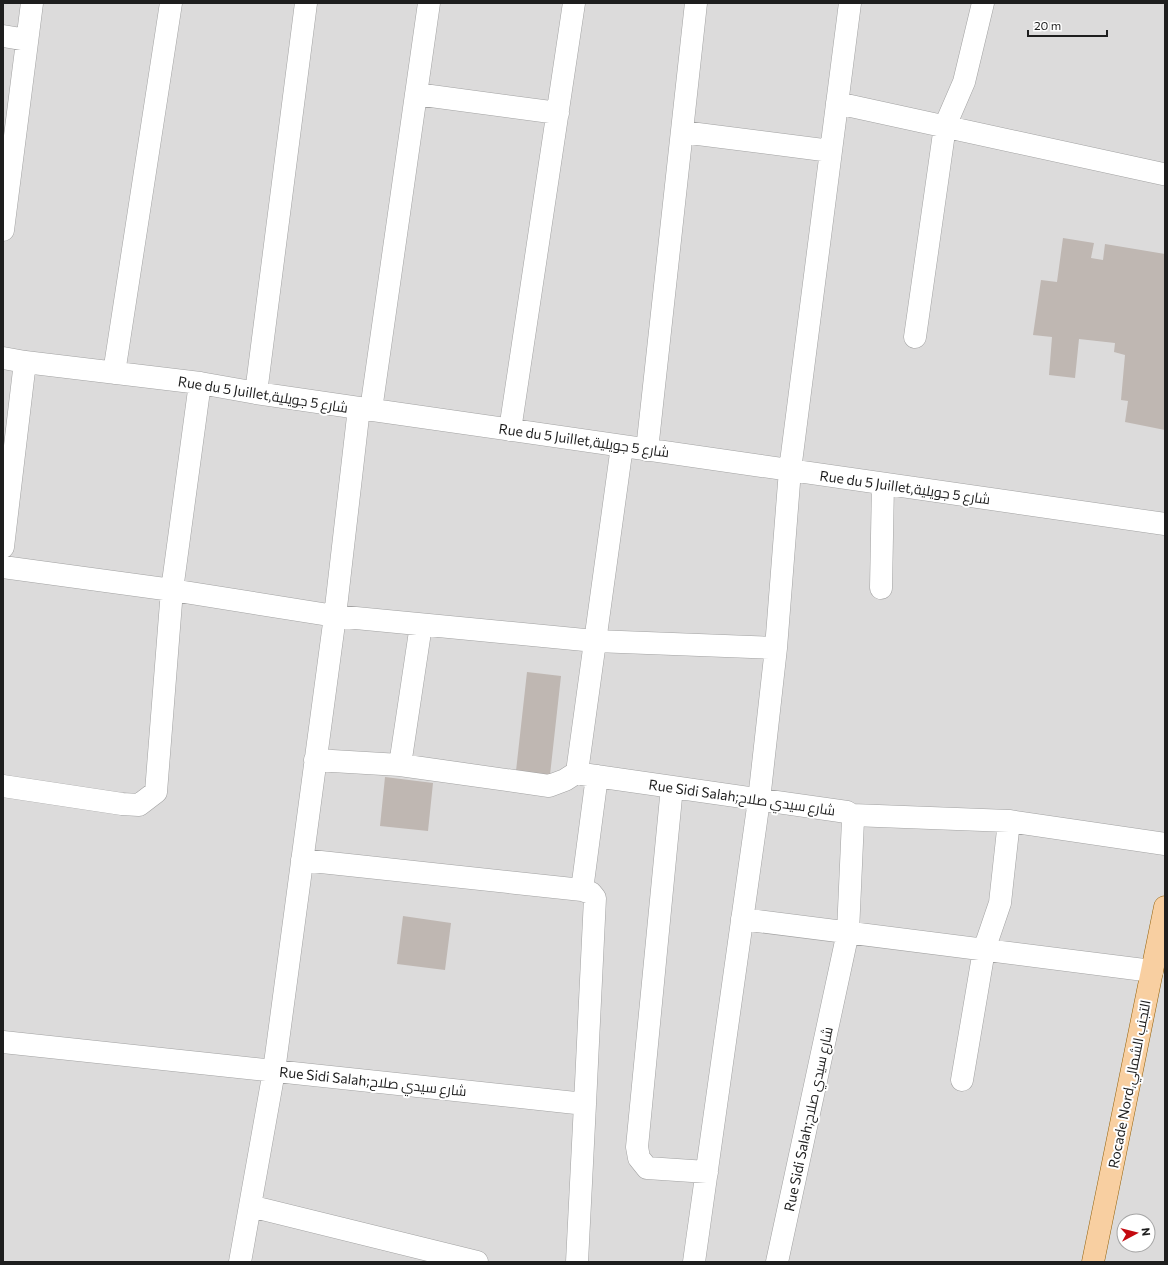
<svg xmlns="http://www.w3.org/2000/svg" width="1168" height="1265" viewBox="0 0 1168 1265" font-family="Commissioner,Cairo,sans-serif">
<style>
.residential{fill:#dcdbdb;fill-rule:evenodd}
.building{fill:#bfb7b2}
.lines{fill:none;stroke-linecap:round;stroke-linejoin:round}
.minor-casing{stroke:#a2a2a2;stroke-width:23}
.major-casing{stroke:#925f07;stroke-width:23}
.minor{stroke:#fff;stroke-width:22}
.major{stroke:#f8cfa1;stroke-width:22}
.labels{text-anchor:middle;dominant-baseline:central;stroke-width:4;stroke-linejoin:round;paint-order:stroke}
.street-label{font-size:14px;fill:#1e1e1e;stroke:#fff}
</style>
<rect width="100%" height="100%" fill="#efebe5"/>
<path class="residential" d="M 3,3 L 1165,3 L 1165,1262 L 3,1262 ZM 1124,1221 L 1148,1221 L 1148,1245 L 1124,1245 Z"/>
<path class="building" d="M 1063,238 L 1094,243 L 1091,258 L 1103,260 L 1105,244 L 1165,254 L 1165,430 L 1125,422 L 1128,401 L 1121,400 L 1125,355 L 1114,352 L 1115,343 L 1079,339 L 1075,378 L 1049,375 L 1052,337 L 1033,335 L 1041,280 L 1057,282 Z
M 527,672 L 561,676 L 550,775 L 516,771 Z
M 385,777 L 433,783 L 428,831 L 380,826 Z
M 403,916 L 451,923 L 445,970 L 397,964 Z"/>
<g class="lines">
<defs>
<path id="minor" d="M 3,36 L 27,40
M 416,94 L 558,113
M 837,103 L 1163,174
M 682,132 L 831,151
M 3,230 L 32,3
M 915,337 L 945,126 L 964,82 L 983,3
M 3,358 L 25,362 L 200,383 L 256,393 L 359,408 L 1165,524
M 114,373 L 171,3
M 256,393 L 306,3
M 371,410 L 429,3
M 510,430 L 574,3
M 622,446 L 578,765 L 579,771 L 582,774 L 847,812 L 852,815 L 853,820 L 848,932 L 777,1262
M 647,450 L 696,3
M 3,547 L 25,362
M 3,567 L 172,590 L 335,616 L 595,641 L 776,648 L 790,470 L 850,3
M 881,588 L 883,484
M 315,760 L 400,765 L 549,786 L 565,780 L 579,771
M 400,765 L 421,625
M 3,786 L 122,804 L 139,805 L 156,792 L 172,590 L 200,383
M 672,787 L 637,1147 L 639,1158 L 647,1168 L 707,1172
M 852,815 L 1009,821 L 1165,844
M 302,860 L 582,890 L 591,893 L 595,898 L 585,1104
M 582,890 L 597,776
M 742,919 L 1152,971
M 3,1042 L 585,1104 L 577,1262
M 962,1080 L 984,950 L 1000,903 L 1009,821
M 250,1206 L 477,1262
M 240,1262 L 274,1071 L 335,616 L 359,408
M 694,1262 L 759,800 L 776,648"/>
<path id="major" d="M 1093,1262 L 1165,907"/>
</defs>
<use href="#minor" class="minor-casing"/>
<use href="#major" class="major-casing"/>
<use href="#minor" class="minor"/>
<use href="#major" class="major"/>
</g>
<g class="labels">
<g class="street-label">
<text transform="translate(263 394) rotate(9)">Rue du 5 Juillet,شارع 5 جويلية</text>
<text transform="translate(584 440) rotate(8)">Rue du 5 Juillet,شارع 5 جويلية</text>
<text transform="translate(905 487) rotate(8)">Rue du 5 Juillet,شارع 5 جويلية</text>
<text transform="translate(742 797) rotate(8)">Rue Sidi Salah;شارع سيدي صلاح</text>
<text transform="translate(373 1081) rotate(6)">Rue Sidi Salah;شارع سيدي صلاح</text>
<text transform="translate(1129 1084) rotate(-79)">Rocade Nord,التجنب الشمالي</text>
<text transform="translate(808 1119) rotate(-78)">Rue Sidi Salah;شارع سيدي صلاح</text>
</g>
</g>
<rect width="1168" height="1265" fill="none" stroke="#1e1e1e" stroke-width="8"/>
<g transform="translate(1136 1233) rotate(83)"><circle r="19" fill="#ffffff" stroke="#a5a5a5"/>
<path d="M0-3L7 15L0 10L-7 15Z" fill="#c4090f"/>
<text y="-6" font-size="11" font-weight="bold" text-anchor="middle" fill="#1e1e1e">N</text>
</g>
<path d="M1028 30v6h79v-6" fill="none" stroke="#1e1e1e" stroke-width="2"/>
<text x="1034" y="30" font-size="12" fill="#1e1e1e" stroke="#ffffff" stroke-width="3" paint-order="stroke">20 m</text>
</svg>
